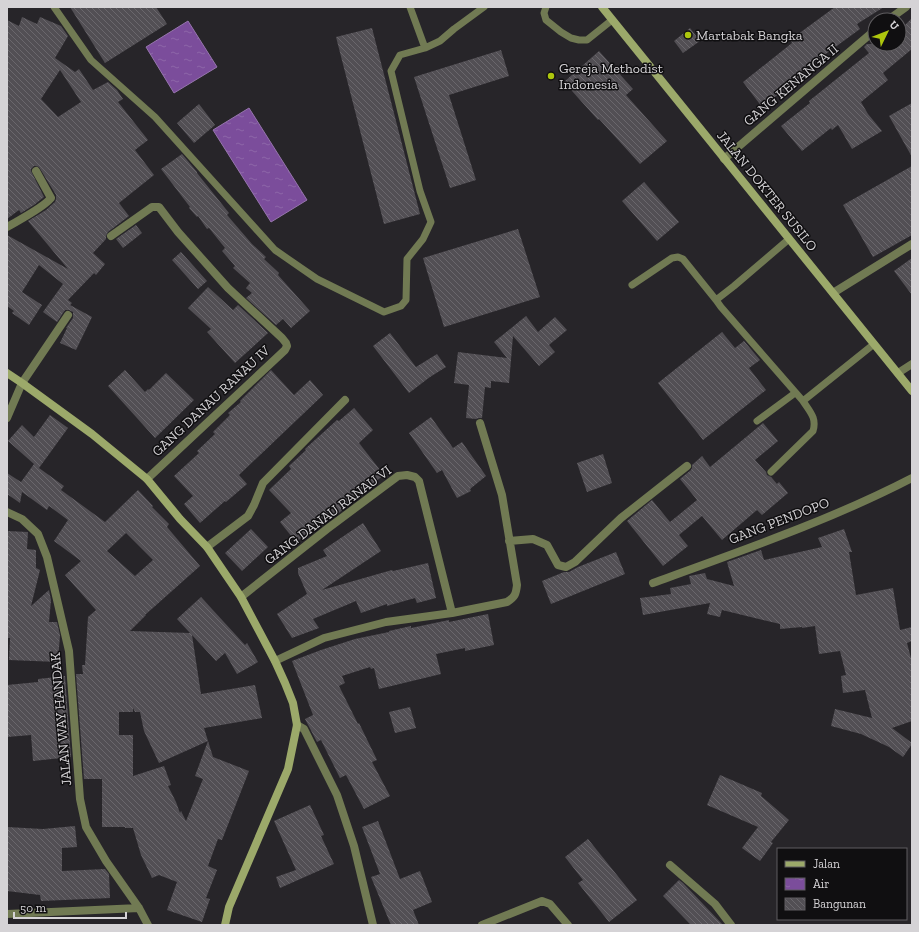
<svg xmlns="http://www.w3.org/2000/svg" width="919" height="932" viewBox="0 0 919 932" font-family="'Zilla Slab',serif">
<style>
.water{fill:url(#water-ripples);stroke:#9675ad}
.building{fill:url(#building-back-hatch);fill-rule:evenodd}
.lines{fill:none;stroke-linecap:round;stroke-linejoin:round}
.lane{stroke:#717a53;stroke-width:7}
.street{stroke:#717a53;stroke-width:8}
.secondary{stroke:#9ca96a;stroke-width:8}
.poi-dot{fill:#adc60d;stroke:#100f11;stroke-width:1.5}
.labels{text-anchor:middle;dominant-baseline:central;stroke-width:3;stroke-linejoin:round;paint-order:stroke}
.poi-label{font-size:14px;fill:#d5d3d6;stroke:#100f11;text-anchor:start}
.street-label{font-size:14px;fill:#d5d3d6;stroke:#100f11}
</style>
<defs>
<pattern id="water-ripples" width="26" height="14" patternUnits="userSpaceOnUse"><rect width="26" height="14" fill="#7b4d9b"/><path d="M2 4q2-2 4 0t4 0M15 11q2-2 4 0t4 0" fill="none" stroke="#8d66a8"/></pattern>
<pattern id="building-back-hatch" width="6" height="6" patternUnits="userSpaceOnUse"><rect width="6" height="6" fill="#524f54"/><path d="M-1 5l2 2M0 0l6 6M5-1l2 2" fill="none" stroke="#6a676c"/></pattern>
</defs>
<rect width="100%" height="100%" fill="#272529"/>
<path class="water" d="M 188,21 L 217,67 L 174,93 L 146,47 Z
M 249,108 L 307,200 L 271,222 L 213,130 Z"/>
<path class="building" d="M 70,7 L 156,7 L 167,24 L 105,63 Z
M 835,7 L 884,7 L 857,24 L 860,29 L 801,72 L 803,75 L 762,107 L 743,82 L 792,43 L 790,40 Z
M 22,17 L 37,24 L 40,17 L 61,26 L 68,36 L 55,58 L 75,72 L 79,69 L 93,90 L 108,82 L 117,90 L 123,99 L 118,102 L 148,140 L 135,150 L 154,175 L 119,203 L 129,216 L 108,232 L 106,236 L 106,239 L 93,253 L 105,264 L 96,275 L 94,273 L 68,300 L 72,303 L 70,305 L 92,317 L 76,350 L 60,343 L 67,328 L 66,328 L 73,318 L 73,312 L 69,310 L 65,310 L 57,322 L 43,312 L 63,284 L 39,265 L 22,292 L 42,305 L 29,325 L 12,313 L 14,311 L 7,306 L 7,235 L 68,269 L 28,221 L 46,210 L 55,202 L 56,199 L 56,195 L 39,167 L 36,166 L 34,166 L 31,169 L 31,171 L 44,197 L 34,205 L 21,213 L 19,210 L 7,219 L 7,20 L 19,26 ZM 60,70 L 81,102 L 58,117 L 41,99 Z
M 912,18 L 912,49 L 883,73 L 888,80 L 861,102 L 868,114 L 882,131 L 852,149 L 838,125 L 832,130 L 831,128 L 802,151 L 781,126 L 810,103 L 809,101 L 869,53 L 864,47 L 867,44 L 899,44 L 899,31 Z
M 372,28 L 420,214 L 384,224 L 336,37 Z
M 690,28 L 700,41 L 683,53 L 674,41 Z
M 501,50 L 509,76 L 449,95 L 476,180 L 450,188 L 414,77 Z
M 599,51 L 633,89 L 626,95 L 667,141 L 640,164 L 599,119 L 598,120 L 564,82 Z
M 912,103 L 912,157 L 889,116 Z
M 199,104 L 215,125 L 194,143 L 177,123 Z
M 182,154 L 197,172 L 197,173 L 229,213 L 227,215 L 252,244 L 266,257 L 264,259 L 279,273 L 278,275 L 310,311 L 291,328 L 283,319 L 276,325 L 246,298 L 252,293 L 246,288 L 250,283 L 233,268 L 235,266 L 222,251 L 225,248 L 209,228 L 207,229 L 198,216 L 197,217 L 189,208 L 190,207 L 161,169 Z
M 912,166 L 912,235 L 873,257 L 843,205 Z
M 644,182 L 679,222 L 657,241 L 622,201 Z
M 136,225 L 142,233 L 123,248 L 116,239 Z
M 518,229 L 540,297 L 444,327 L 423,258 Z
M 181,252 L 207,281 L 198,289 L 172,260 Z
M 912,258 L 912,295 L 894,271 Z
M 208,287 L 233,310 L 238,305 L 268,333 L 235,363 L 207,332 L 211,329 L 188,308 Z
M 526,316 L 538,332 L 555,317 L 567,330 L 549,345 L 555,352 L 539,366 L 513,336 L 509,383 L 491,381 L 491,388 L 485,387 L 482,418 L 479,418 L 476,419 L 466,418 L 469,385 L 454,383 L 458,352 L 507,358 L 494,342 Z
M 722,332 L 735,348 L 744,341 L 760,360 L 749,368 L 766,390 L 703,440 L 658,383 Z
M 390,333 L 416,367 L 437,354 L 446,367 L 430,377 L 409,393 L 373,346 Z
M 125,370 L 145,392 L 148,389 L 149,390 L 166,373 L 194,400 L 155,438 L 108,386 Z
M 271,370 L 294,395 L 310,380 L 323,395 L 239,475 L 247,484 L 226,502 L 225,501 L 200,523 L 184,504 L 193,496 L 174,476 L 199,453 L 197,451 L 215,434 L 213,432 L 230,415 L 228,413 L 241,402 L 240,401 Z
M 354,408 L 373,430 L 359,443 L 384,475 L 349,502 L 350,504 L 335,516 L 332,512 L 313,526 L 314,528 L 296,542 L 280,522 L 291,513 L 269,490 L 291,469 L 289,466 L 306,450 L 305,449 L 337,420 L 339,421 Z
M 50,415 L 68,428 L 39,468 L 64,486 L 61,490 L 105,522 L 138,490 L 153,506 L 152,507 L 169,524 L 167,527 L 200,566 L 145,615 L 146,615 L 130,631 L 190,633 L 177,619 L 201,597 L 245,645 L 247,643 L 258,662 L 237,674 L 225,653 L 216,661 L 192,635 L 201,694 L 255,685 L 262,718 L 204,728 L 208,741 L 159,763 L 144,731 L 140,712 L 135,712 L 133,708 L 133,712 L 119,712 L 119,735 L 133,735 L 133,776 L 164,766 L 171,785 L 168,786 L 176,802 L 180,813 L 181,811 L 186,821 L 203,779 L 195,776 L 208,741 L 213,757 L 249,771 L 222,840 L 218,839 L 208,866 L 217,870 L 206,898 L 210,899 L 202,922 L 167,910 L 177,882 L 159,875 L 152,878 L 141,855 L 133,828 L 125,828 L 125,827 L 102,827 L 102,779 L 84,779 L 76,674 L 83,674 L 82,665 L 85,665 L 88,617 L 96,610 L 65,575 L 81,561 L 54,541 L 68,520 L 49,506 L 47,510 L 22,492 L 20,503 L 7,494 L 7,473 L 21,482 L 34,464 L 8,441 L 22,425 L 34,437 ZM 126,533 L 153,560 L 135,576 L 107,551 Z
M 431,417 L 453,448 L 462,442 L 486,476 L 470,489 L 471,491 L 457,498 L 442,470 L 437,473 L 409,433 Z
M 763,423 L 778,441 L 755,460 L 766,472 L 767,475 L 771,477 L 777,484 L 779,482 L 788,493 L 762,515 L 757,510 L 722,540 L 702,516 L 679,535 L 688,546 L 663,566 L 627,521 L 652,500 L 670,522 L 697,500 L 680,479 L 691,470 L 692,468 L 692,465 L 702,456 L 710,467 Z
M 603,454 L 612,483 L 587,492 L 577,463 Z
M 363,523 L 381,551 L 322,590 L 392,570 L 393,571 L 428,563 L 436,598 L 417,603 L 415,598 L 387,606 L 387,604 L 361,613 L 356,601 L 313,619 L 319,628 L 292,638 L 277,614 L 307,594 L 298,573 L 298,568 L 327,556 L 323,550 Z
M 251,529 L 268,547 L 242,571 L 225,553 Z
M 844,529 L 852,552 L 849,552 L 856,595 L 893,588 L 900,630 L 912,627 L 912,641 L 907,643 L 912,662 L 912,721 L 892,728 L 912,743 L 912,744 L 903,757 L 889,747 L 861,734 L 831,726 L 835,709 L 872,718 L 865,690 L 843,693 L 841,676 L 846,675 L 840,651 L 819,654 L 815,626 L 802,628 L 802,627 L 780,629 L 780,624 L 722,610 L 720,617 L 707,614 L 710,603 L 665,611 L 643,615 L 640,598 L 671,594 L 670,588 L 691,584 L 689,576 L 705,573 L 707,579 L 734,586 L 727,562 L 761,550 L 764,560 L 822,547 L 818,538 Z
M 7,531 L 28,532 L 27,549 L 36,550 L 36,568 L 40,570 L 31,606 L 49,590 L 51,600 L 49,622 L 57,622 L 60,635 L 58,662 L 9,660 L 10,638 L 7,638 Z
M 616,552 L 625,574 L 551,604 L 542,581 L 564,572 L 569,572 L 578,567 Z
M 488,614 L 494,645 L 465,651 L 465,648 L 436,654 L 441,674 L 379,689 L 374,668 L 371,669 L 370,667 L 342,676 L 345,683 L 339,686 L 358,724 L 359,723 L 377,760 L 372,762 L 390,796 L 364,809 L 346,775 L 340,778 L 321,740 L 317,742 L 305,719 L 313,715 L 292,661 L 321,650 L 355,639 L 389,632 L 389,631 L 411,626 L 411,628 L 449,620 L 449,622 Z
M 65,676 L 71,757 L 33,761 L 31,735 L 7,737 L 7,685 L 38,682 L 38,679 Z
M 410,707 L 416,728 L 395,733 L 389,712 Z
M 720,775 L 762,793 L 761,796 L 789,820 L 771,842 L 773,843 L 760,861 L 742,848 L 758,827 L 707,805 Z
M 310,805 L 324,835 L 321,836 L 334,864 L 280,888 L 276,877 L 296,870 L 274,821 Z
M 378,821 L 400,879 L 420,871 L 432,902 L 413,910 L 419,925 L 391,925 L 383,906 L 371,877 L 380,874 L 362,827 Z
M 75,826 L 77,847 L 62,848 L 62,871 L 105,869 L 109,874 L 110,898 L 41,901 L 40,895 L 7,891 L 7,827 L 43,829 Z
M 588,839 L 637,900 L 609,922 L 578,883 L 583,880 L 565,857 Z
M 679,880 L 683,883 L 723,925 L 691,925 L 663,896 Z"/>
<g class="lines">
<path class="lane" d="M 54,7 L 91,60 L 155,117 L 275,250 L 317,279 L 384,312 L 401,306 L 406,300 L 407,259 L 423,239 L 431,222 L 420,191 L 391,71 L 400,55 L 425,48
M 410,7 L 425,48 L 440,41 L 454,29 L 484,7
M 546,7 L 544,13 L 546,20 L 561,32 L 571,38 L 579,40 L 587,40 L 612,20
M 789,239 L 734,286 L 716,300 L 721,307 L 803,401 L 874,344
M 632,285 L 672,258 L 678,257 L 683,259 L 716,300
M 757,421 L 795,393
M 771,472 L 813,431 C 817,418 810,412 803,401"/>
<path class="street" d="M 888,20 L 906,7
M 724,159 L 875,30
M 7,227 C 19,220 43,208 51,198 L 36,171
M 111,236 L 152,207 L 159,207 L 178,232 L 228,288 L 282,338 L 286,343 L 287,346 L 285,350 L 147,479
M 833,293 L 912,244
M 898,373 L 912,364
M 7,418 L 22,383 L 68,315
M 7,512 L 22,519 L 38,534 L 47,557 L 69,651 L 80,799 L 86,827 L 106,861 L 139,908 L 148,925
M 509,541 L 533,539 L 547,545 L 558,565 L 566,567 L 575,562 L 621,518 L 687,466
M 207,547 L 248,516 L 254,505 L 263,483 L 345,400
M 653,583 C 740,551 829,521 912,478
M 241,597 L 327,529 L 398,476 L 407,475 L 415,477 L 419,481 L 452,613
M 275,661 L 324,638 L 386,622 L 452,613 L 507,602 C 515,597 516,594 517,585 L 502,495 L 480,423
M 297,725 L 304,729 L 337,795 L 354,846 L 373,925
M 670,865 L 715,904 L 731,925
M 7,914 L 139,908
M 482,925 L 542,901 L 550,904 L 568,925"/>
<path class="secondary" d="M 602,7 L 912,391
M 7,373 L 22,383 L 92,434 L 147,479 L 180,519 L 207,547 L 241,597 L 275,661 L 285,683 L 293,703 L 297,725 L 288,769 L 229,907 L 225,925"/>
</g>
<g class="poi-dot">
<circle cx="688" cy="35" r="4"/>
<circle cx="551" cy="76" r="4"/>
</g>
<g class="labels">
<g class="poi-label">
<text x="696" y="35">Martabak Bangka</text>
<text x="559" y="68">Gereja Methodist<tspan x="559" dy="16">Indonesia</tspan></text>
</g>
<g class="street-label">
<text transform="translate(791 85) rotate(-40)">GANG KENANGA II</text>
<text transform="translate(767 191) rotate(51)">JALAN DOKTER SUSILO</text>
<text transform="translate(211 401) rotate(-43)">GANG DANAU RANAU IV</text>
<text transform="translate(328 515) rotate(-37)">GANG DANAU RANAU VI</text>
<text transform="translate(779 521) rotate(-21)">GANG PENDOPO</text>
<text transform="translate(61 719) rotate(-95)">JALAN WAY HANDAK</text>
</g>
</g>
<rect width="919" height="932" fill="none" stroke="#d5d3d6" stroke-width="16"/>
<rect x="777" y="848" width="130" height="72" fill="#100f11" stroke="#5f5d60"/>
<rect x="785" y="861" width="20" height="6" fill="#9ca96a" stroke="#5f5d60"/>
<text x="813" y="868" font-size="12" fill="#d5d3d6">Jalan</text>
<rect x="785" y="878" width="20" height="12" fill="url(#water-ripples)" stroke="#5f5d60"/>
<text x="813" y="888" font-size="12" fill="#d5d3d6">Air</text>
<rect x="785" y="898" width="20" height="12" fill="url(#building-back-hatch)" stroke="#5f5d60"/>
<text x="813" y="908" font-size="12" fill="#d5d3d6">Bangunan</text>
<g transform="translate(887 32) rotate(47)"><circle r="19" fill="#100f11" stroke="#5f5d60"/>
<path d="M0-3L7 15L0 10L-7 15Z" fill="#adc60d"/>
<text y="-6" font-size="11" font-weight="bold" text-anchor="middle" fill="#d5d3d6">U</text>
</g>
<path d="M14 912v6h112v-6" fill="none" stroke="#d5d3d6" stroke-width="2"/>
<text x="20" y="912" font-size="12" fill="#d5d3d6" stroke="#100f11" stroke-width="3" paint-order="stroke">50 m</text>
</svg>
